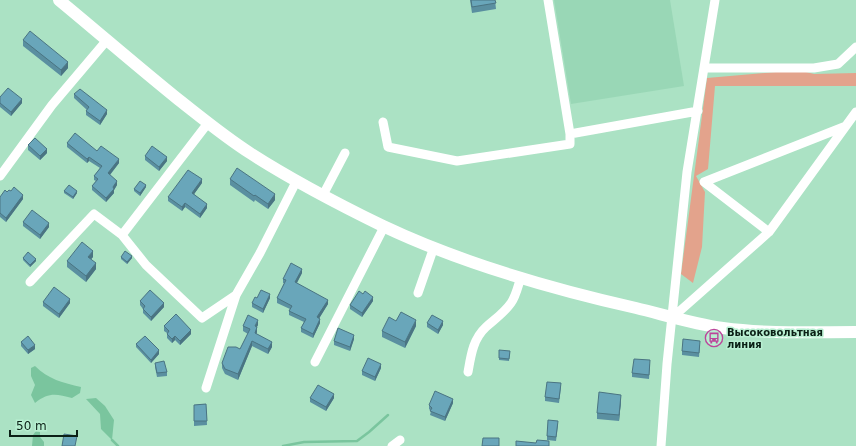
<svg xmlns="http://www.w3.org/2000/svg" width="856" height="446" viewBox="0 0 856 446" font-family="'DejaVu Sans',sans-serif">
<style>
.built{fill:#99d7b6}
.green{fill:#e3a38c}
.water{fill:#7ac59e}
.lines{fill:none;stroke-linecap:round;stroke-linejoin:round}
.stream{stroke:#7ac59e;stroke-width:2.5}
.minor{stroke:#fff;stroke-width:9}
.major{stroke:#fff;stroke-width:12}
.wall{fill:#5a8fa0}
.shaded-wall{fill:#4a7482}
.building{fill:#69a6ba;stroke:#4a7482}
.labels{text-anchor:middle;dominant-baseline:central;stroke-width:3;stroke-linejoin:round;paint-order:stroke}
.poi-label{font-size:10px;font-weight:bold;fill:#0b2016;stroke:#b8efd1;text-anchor:start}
</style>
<rect width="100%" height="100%" fill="#abe2c4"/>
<path class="built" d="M 554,0 L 670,0 L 684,86 L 571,104 Z"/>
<path class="green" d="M 798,70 L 814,74 L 856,73 L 856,86 L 715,86 L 708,169 L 696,176 L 705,192 L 702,247 L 693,283 L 681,274 L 707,78 Z"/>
<path class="water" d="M 35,366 C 48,379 63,383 81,387 L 80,393 L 72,398 C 56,394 49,392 35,403 L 31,395 L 35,385 L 31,376 L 31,368 Z
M 96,398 L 105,406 L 114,420 L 112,440 L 101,429 L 100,414 L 86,399 Z
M 36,431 L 40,432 L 40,437 L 44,442 L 44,446 L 32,446 L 33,435 Z"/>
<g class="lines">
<path class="stream" d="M 112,440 L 118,446
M 283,446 L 304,442 L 357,441 L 369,432 L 388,415"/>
<path class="minor" d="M 548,0 L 570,134 L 698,111
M 704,68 L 814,68 L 838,64 L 856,47
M 383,122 L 388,147 L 457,161 L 570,144 L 570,134
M 0,176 L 52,105 L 107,40
M 323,195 L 345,153
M 769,232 L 704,182 L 846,126
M 122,235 L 146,265 L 202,318 L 236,295 L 260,253 L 297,180
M 30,282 L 94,214 L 122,235 L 208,123
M 418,293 L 434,247
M 673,317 L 769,232 L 856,112
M 315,362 L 384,227
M 468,372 C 471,355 473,339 486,327 C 495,319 504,313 511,303 C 516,296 518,286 521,277
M 206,388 L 236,295
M 392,446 L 400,440
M 661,446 L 667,364 L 687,172 L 715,0"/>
<path class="major" d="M 59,0 C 99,33 138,67 179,100 C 202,118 225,137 250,153 C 292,180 338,204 383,226 C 461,263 552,289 636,308 C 665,315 694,324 723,328 C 767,334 812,332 856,332"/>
</g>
<path class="wall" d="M 470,0 L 495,0 L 496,9 L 472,13 Z
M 23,40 L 68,68 L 61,76 L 23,46 Z
M 74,94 L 107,114 L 100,125 L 86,115 L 86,111 L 87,110 L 74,98 Z
M 0,97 L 22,103 L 11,116 L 0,107 Z
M 67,143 L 97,151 L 119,163 L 110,175 L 117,185 L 114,190 L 114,193 L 106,202 L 92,190 L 92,186 L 96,181 L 94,180 L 94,176 L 100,168 L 89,161 L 87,163 L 67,147 Z
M 28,145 L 47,153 L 40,160 L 28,150 Z
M 145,156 L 167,161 L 159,171 L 145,160 Z
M 230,179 L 275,200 L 268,209 L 255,200 L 254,202 L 230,185 Z
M 202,183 L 194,194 L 207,208 L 200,218 L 185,207 L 182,211 L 168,201 L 168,197 Z
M 146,187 L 140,196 L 134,191 L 134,189 Z
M 64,191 L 77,193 L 73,199 L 64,193 Z
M 7,192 L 23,199 L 6,222 L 0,217 L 0,197 Z
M 23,222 L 49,227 L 40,239 L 23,226 Z
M 93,257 L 91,259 L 96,269 L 86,282 L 67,267 L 67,261 Z
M 121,257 L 132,258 L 127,264 L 121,259 Z
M 23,258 L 36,261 L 30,267 L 23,260 Z
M 302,273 L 297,283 L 328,304 L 319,318 L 320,323 L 313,338 L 301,332 L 301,328 L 304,322 L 289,315 L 289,311 L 290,309 L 277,303 L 277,298 L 284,283 L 283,283 L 283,279 Z
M 257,298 L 270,298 L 263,313 L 252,307 L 252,303 Z
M 140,301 L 164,307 L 151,321 L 143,313 L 143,309 L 140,305 Z
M 373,301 L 362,317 L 350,309 L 350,305 Z
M 43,302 L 70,303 L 59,318 L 43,306 Z
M 396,321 L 416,326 L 405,348 L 382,337 L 382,331 Z
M 427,323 L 443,325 L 438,334 L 427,327 Z
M 258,325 L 257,326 L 257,332 L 256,334 L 272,347 L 268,354 L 252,346 L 238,380 L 225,374 L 222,368 L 222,363 L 240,349 L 248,334 L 243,331 L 243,326 Z
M 164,326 L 191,334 L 180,345 L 175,340 L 172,343 L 167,338 L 167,333 L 164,331 Z
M 354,339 L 350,351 L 334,345 L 334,341 Z
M 21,342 L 35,349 L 28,354 L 21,346 Z
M 136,344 L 159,354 L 151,363 L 136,347 Z
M 700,345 L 699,357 L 682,355 L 682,351 Z
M 510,351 L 509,361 L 499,360 L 499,358 Z
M 155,363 L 167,372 L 167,376 L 157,377 L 155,367 Z
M 650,364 L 649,379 L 632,377 L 632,373 Z
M 381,368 L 375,381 L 362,375 L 362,371 Z
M 561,387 L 559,403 L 545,401 L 545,397 Z
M 310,398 L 334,398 L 326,411 L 310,402 Z
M 621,401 L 619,421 L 597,419 L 597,413 Z
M 453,403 L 445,421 L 430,415 L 431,411 L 429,409 L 429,405 Z
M 206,404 L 207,425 L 194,426 L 194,405 Z
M 558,425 L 556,441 L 547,440 L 547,436 Z"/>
<path class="shaded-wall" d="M 68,62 L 68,68 L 61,76 L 61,70 Z
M 22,99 L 22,103 L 11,116 L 11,112 Z
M 107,110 L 107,114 L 100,125 L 100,121 Z
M 47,149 L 47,153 L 40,160 L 40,156 Z
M 89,157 L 89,161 L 87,163 L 87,159 Z
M 167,157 L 167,161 L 159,171 L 159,167 Z
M 119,159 L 119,163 L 108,177 L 108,173 Z
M 202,179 L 202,183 L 192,197 L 192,193 Z
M 117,181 L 117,185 L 114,190 L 114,193 L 106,202 L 106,198 L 113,187 Z
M 146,185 L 146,187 L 140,196 L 140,193 Z
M 77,191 L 77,193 L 73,199 L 73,197 Z
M 275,194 L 275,200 L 268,209 L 268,204 Z
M 23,195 L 23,199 L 6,222 L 6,218 Z
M 185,203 L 185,207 L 182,211 L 182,207 Z
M 207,204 L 207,208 L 200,218 L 200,214 Z
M 49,223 L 49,227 L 40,239 L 40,235 Z
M 93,251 L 93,257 L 88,263 L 88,257 Z
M 132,256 L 132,258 L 127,264 L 127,262 Z
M 36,259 L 36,261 L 30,267 L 30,265 Z
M 96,263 L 96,269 L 86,282 L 86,276 Z
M 302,269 L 302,273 L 295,286 L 295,282 Z
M 270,294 L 270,298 L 263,313 L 263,309 Z
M 373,297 L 373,301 L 362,317 L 362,313 Z
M 70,299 L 70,303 L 59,318 L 59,314 Z
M 328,300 L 328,304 L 317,322 L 317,317 Z
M 164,303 L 164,307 L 151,321 L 151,317 Z
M 320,319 L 320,323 L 313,338 L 313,334 Z
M 258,320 L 258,325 L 255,331 L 255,326 Z
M 416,320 L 416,326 L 405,348 L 405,342 Z
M 443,321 L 443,325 L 438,334 L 438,330 Z
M 257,327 L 257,332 L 255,339 L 255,333 Z
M 191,330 L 191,334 L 180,345 L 180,341 Z
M 354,335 L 354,339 L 350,351 L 350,347 Z
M 175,336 L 175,340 L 172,343 L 172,339 Z
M 252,341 L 252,346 L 238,380 L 238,374 Z
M 272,342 L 272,347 L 268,354 L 268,349 Z
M 35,345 L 35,349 L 28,354 L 28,350 Z
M 159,350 L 159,354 L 151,363 L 151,360 Z
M 381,364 L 381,368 L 375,381 L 375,377 Z
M 334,394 L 334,398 L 326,411 L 326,407 Z
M 621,395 L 621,401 L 619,421 L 619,415 Z
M 453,399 L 453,403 L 445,421 L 445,417 Z"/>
<path class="building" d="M 471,0 L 495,0 L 496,3 L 472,7 Z
M 30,31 L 68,62 L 61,70 L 23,40 Z
M 8,88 L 22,99 L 11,112 L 0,103 L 0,97 Z
M 80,89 L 107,110 L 100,121 L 86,111 L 89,107 L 74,94 Z
M 75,133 L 97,151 L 101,146 L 119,159 L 108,173 L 117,181 L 113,187 L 114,189 L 106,198 L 92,186 L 98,179 L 94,176 L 102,166 L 89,157 L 87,159 L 67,143 Z
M 35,138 L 47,149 L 40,156 L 28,145 Z
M 152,146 L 167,157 L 159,167 L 145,156 Z
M 237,168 L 275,194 L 268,204 L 255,195 L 254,196 L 230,179 Z
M 188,170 L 202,179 L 192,193 L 207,204 L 200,214 L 185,203 L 182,207 L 168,197 Z
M 140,181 L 146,185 L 140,193 L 134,189 Z
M 69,185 L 77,191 L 73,197 L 64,191 Z
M 14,187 L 23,195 L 6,218 L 0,213 L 0,197 L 5,190 L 7,192 L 9,190 L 11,191 Z
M 32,210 L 49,223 L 40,235 L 23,222 Z
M 82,242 L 93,251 L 88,257 L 96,263 L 86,276 L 67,261 Z
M 125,251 L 132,256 L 127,262 L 121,257 Z
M 28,252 L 36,259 L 30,265 L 23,258 Z
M 291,263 L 302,269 L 295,282 L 328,300 L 317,317 L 320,319 L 313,334 L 301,328 L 306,319 L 289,311 L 292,306 L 277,298 L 286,280 L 283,279 Z
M 54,287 L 70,299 L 59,314 L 43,302 Z
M 150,290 L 164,303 L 151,317 L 143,309 L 145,306 L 140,301 Z
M 261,290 L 270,294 L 263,309 L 252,303 L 255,297 L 257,298 Z
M 359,291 L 363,294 L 365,291 L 373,297 L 362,313 L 350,305 Z
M 401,312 L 416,320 L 405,342 L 382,331 L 389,317 L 396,321 Z
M 176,314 L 191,330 L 180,341 L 175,336 L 172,339 L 167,334 L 169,331 L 164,326 Z
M 248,315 L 258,320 L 255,326 L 257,327 L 255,333 L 272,342 L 268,349 L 252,341 L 238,374 L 225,369 L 222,363 L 228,347 L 236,347 L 240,349 L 250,329 L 243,326 Z
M 432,315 L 443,321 L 438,330 L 427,323 Z
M 338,328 L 354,335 L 350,347 L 334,341 Z
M 28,336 L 35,345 L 28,350 L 21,342 Z
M 145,336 L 159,350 L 151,360 L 136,344 Z
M 683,339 L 700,341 L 699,353 L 682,351 Z
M 499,350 L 510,351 L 509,359 L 499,358 Z
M 368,358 L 381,364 L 375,377 L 362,371 Z
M 634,359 L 650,360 L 649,375 L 632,373 Z
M 164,361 L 167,372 L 157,373 L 155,363 Z
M 547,382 L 561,383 L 559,399 L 545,397 Z
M 318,385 L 334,394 L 326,407 L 310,398 Z
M 435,391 L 453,399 L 445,417 L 430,411 L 432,408 L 429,405 Z
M 599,392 L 621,395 L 619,415 L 597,413 Z
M 206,404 L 207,421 L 194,421 L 194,405 Z
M 548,420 L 558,421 L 556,437 L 547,436 Z
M 64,434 L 77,436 L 75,446 L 62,446 Z
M 483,438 L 499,438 L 499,446 L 482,446 Z
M 537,440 L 549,441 L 549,446 L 516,446 L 516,441 L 536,443 Z"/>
<defs>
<symbol id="bus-ring" viewBox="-11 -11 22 22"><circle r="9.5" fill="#b8efd1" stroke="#bc459b" stroke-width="1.5"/><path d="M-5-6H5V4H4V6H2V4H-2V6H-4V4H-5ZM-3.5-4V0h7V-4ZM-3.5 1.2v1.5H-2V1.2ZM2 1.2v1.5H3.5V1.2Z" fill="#bc459b"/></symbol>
</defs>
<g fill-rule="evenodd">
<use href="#bus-ring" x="704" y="328" width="20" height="20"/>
</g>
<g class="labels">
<g class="poi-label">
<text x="727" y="332">Высоковольтная<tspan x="727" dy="12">линия</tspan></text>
</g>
</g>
<path d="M10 430v6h67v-6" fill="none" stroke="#0b2016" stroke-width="2"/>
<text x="16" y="430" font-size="12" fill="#0b2016" stroke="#b8efd1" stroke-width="3" paint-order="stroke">50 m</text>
</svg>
